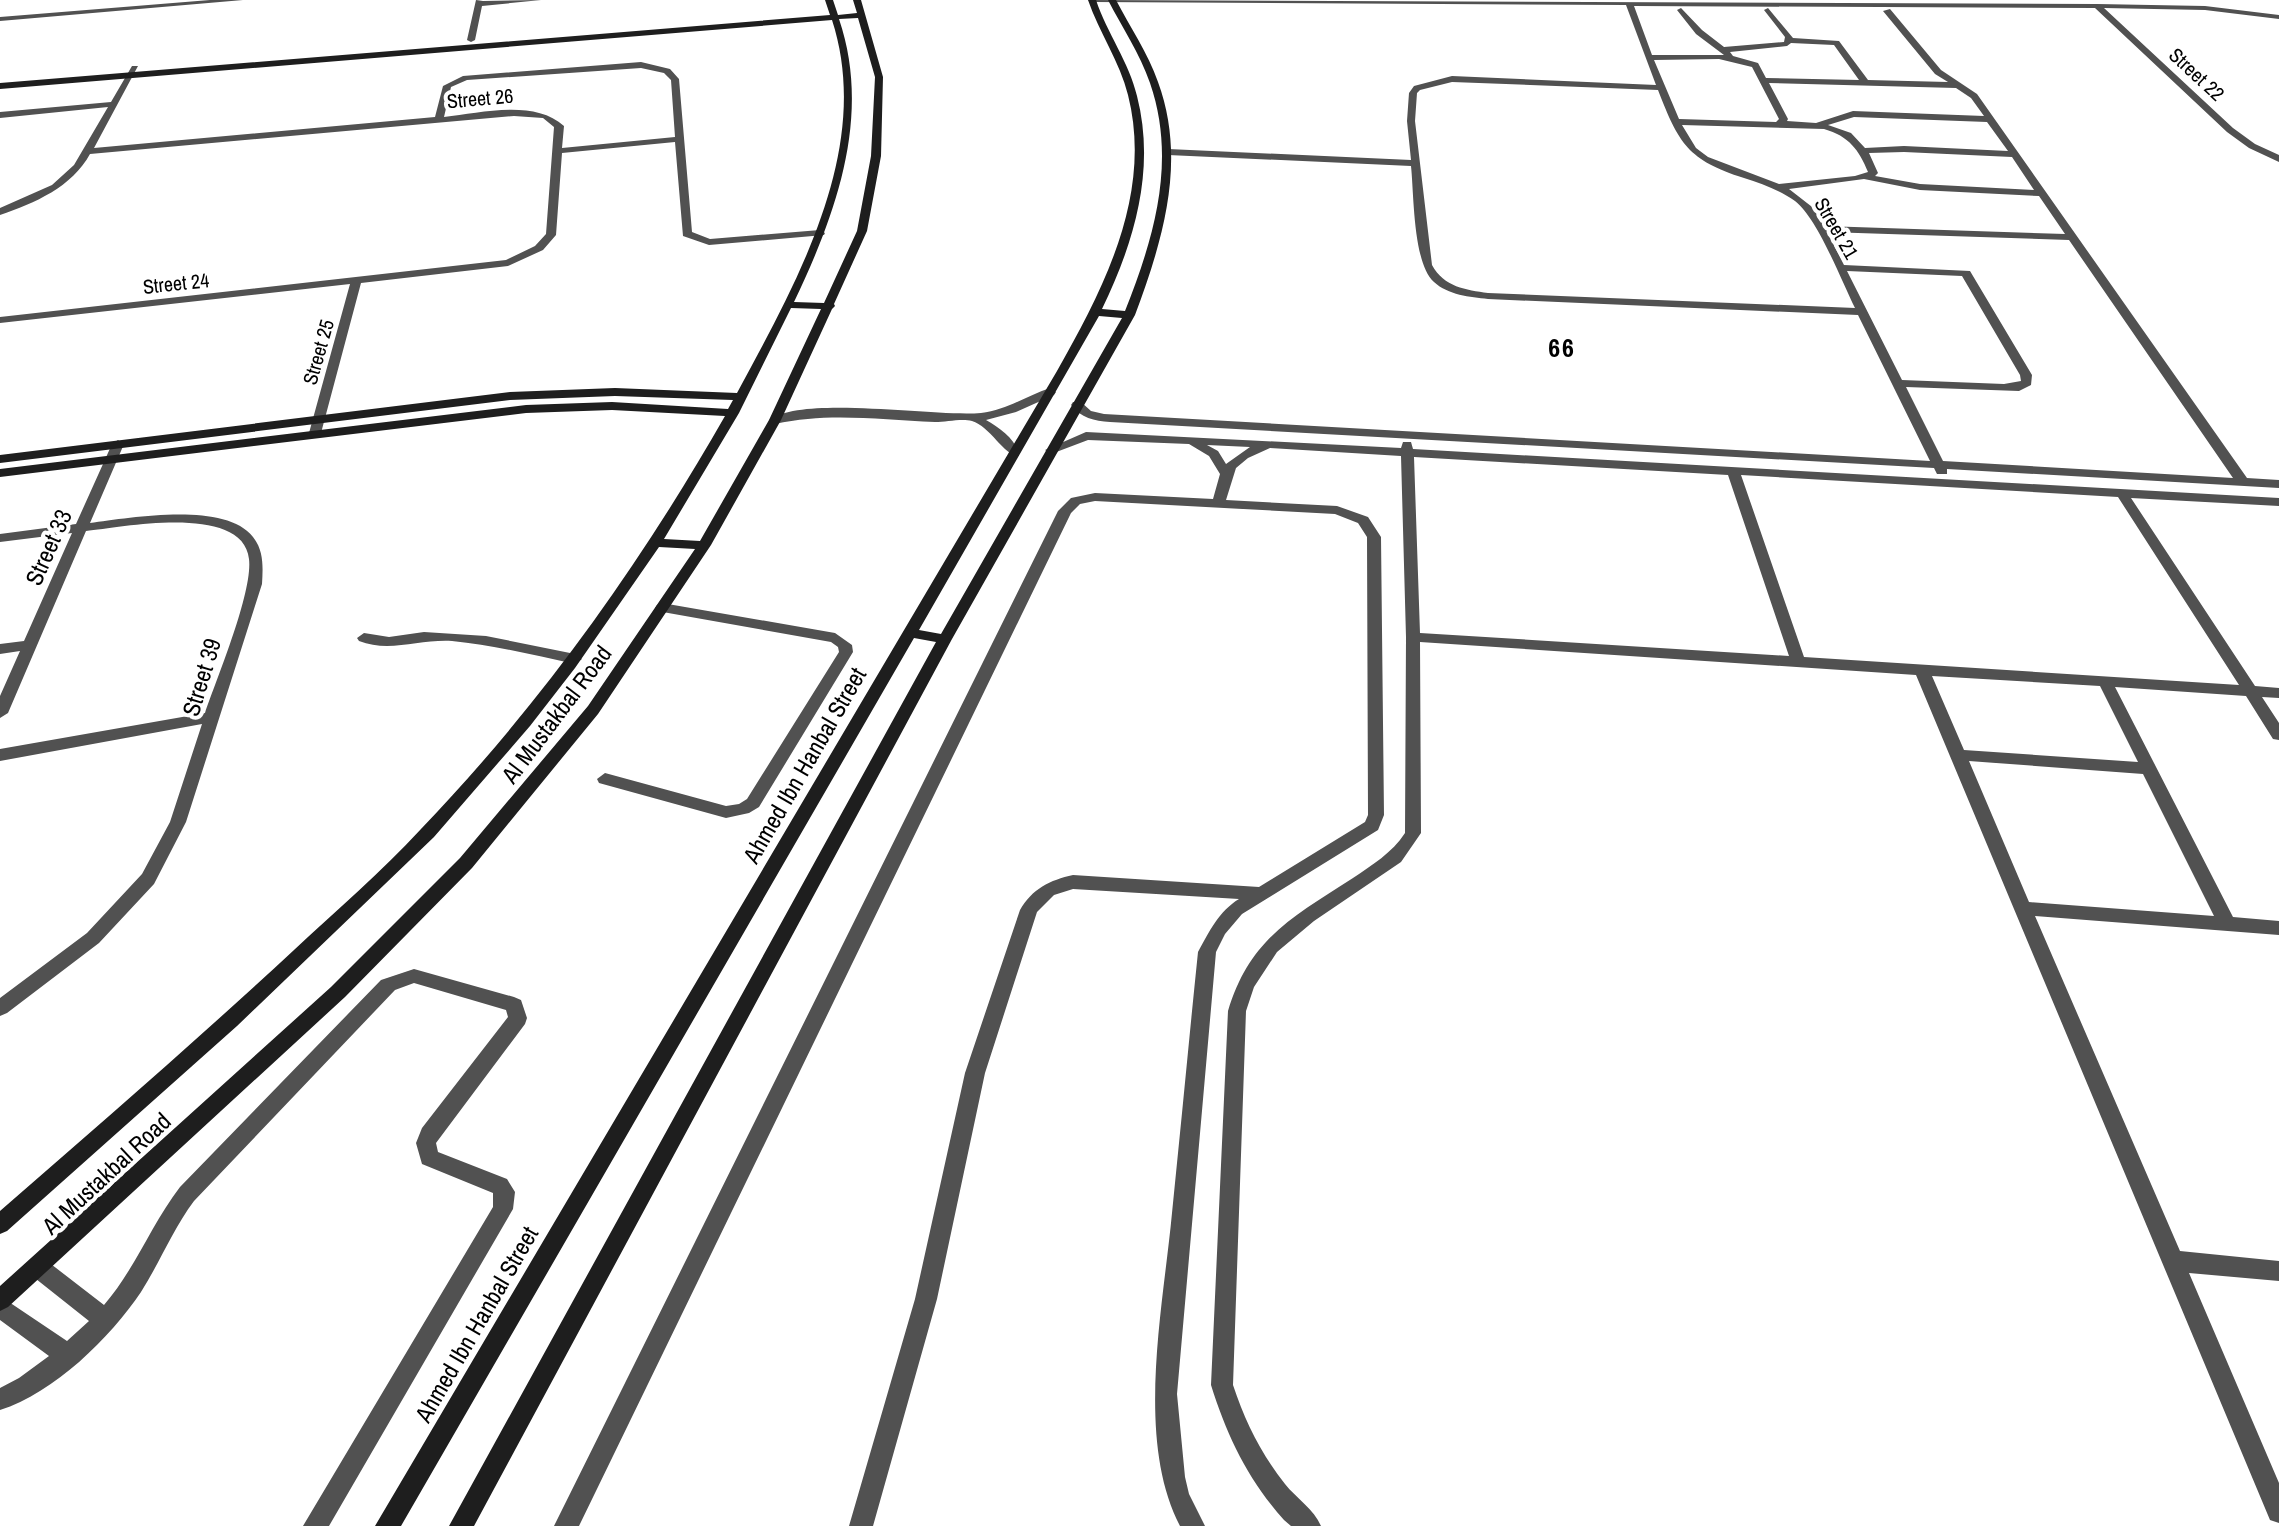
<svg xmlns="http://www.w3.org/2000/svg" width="2279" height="1526" viewBox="0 0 2279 1526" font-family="'Archivo Narrow',sans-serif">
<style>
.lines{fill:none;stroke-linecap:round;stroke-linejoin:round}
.street{fill:#515151;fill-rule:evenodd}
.secondary{fill:#1e1e1e;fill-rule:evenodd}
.labels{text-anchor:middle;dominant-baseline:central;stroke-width:8;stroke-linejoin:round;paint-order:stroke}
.far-street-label{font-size:20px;fill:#000;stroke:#fff}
.street-label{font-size:24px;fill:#000;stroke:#fff}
.far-district-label{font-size:26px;font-weight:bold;letter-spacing:2px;fill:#000;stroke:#fff}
</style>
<rect width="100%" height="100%" fill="#fff"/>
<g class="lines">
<path class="street" d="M 210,0 L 243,0 L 0,21 L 0,17 Z
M 476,0 L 483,1 L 541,0 L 482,6 L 475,40 L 471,42 L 467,40 Z
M 1088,0 L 2097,4 L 2205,6 L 2279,15 L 2279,19 L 2205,10 L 2104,8 L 2233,128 L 2255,144 L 2279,155 L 2279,162 L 2249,148 L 2227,132 L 2095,8 L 1634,6 L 1652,55 L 1724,55 L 1696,34 L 1677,10 L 1681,8 L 1702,30 L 1724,47 L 1784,42 L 1785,37 L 1764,10 L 1768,8 L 1793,38 L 1839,41 L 1868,80 L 1948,82 L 1935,74 L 1883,11 L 1890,9 L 1941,70 L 1977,94 L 2247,478 L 2279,480 L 2279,488 L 1947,469 L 1947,474 L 1937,474 L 1934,468 L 1110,422 C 1094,421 1081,418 1071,405 L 1073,402 L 1081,402 L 1091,411 L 1104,414 L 1930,461 L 1858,315 L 1488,299 C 1470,297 1448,295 1434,282 C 1413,264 1414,194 1411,166 L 1168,155 L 1163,152 L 1168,149 L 1411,160 L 1407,121 L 1409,93 L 1414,86 L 1452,76 L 1656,85 L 1626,5 L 1092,2 ZM 1791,43 L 1834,45 L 1859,80 L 1766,78 L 1758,63 L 1733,56 L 1730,52 L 1787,46 ZM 1719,59 L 1752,67 L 1779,119 L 1776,122 L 1679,119 L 1654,60 ZM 1452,82 L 1658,90 C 1679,144 1688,160 1744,178 C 1762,184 1780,190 1795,201 C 1818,219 1841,280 1855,308 L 1488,293 C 1466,290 1444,287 1432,265 L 1415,121 L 1417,93 L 1420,90 ZM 1769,83 L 1956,88 L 1971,98 L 1984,116 L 1853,111 L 1816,123 L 1787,121 L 1788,119 ZM 1854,117 L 1987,122 L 2008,151 L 1904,146 L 1865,148 L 1851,133 L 1828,125 ZM 1682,125 L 1824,129 C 1849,136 1859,150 1868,172 L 1855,176 L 1779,184 L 1708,157 L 1696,148 ZM 1904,152 L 2012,157 L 2034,190 L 1920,184 L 1875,176 L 1878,173 L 1869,153 ZM 1864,179 L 1920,190 L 2039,196 L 2065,234 L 1824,226 L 1816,210 L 1789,189 ZM 1827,232 L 2069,240 L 2233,478 L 1943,461 L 1906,387 L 2019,391 L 2031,385 L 2032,375 L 1970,271 L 1844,265 ZM 1847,271 L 1962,276 L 2020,375 L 2021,381 L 2004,384 L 1902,380 Z
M 641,62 L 670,69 L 679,79 L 692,232 L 710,239 L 820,230 L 825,233 L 824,235 L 709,245 L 683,236 L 675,142 L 562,153 L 556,235 L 543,250 L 508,266 L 361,283 L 321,433 L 315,437 L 309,433 L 350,284 L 0,323 L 0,317 L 506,260 L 535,246 L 546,234 L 554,127 L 543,118 L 514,116 L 90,154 C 72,187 35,203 0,215 L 0,208 L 52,185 L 74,165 L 108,107 L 0,118 L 0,112 L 111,102 L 132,66 L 138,66 L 94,148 L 435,117 L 443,86 L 463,76 ZM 641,68 L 664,73 L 671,80 L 675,137 L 562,148 L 564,126 C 534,99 481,113 444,117 L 451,87 L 467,80 Z
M 1050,388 L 1056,392 L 1054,395 L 1016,412 L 986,420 C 1000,428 1018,441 1019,456 C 1005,457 990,426 972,421 C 962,418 946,422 935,422 C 880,420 829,412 775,424 L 769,420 C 804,395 932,417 981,413 C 1007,410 1026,396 1050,388 Z
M 1086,432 L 1401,448 L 1403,442 L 1411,442 L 1413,449 L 2279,498 L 2279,506 L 2131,498 L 2255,686 L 2279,688 L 2279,698 L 2262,697 L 2279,723 L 2279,740 L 2273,739 L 2246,696 L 2115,687 L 2233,917 L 2279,921 L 2279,935 L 2035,916 L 2180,1251 L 2279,1261 L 2279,1281 L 2189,1273 L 2279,1483 L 2279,1523 L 2270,1520 L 1916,675 L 1420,642 L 1421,833 L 1401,862 L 1314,921 L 1277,952 L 1254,987 L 1246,1011 L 1233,1385 C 1245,1421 1261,1454 1285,1484 C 1296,1498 1314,1509 1321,1526 L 1291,1526 L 1284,1520 C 1248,1480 1227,1436 1211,1385 L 1228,1011 C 1250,938 1293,917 1353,878 C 1372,865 1392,853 1405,833 L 1406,637 L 1401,456 L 1270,448 L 1248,458 L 1236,468 L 1226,500 L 1337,506 L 1368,517 L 1381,537 L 1384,815 L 1378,830 L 1242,914 L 1225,934 L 1216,952 L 1177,1394 L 1185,1477 L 1189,1494 L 1205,1526 L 1180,1526 C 1135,1439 1163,1309 1172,1213 C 1181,1126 1189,1039 1198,952 C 1209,932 1219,911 1239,899 L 1073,889 L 1054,895 L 1037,912 L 985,1073 L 937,1299 L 873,1526 L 849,1526 L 915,1299 L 965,1073 L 1020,910 C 1032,889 1050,880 1073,875 L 1259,887 L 1365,822 L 1368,815 L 1367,537 L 1358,523 L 1335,514 L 1095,501 L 1080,504 L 1071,513 L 579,1526 L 554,1526 L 1058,511 L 1071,498 L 1095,493 L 1213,499 L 1220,474 L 1209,456 L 1189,444 L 1088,440 L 1051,454 L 1045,450 ZM 1207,445 L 1250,447 L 1226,464 L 1218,451 ZM 1414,457 L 1728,475 L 1789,656 L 1420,633 ZM 1741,475 L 2118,497 L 2239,685 L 1804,657 ZM 1932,676 L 2100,686 L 2138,762 L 1964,750 ZM 1969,761 L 2143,774 L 2214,916 L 2029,902 Z
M 118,440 L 124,444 L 90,523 C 130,518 225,501 253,537 C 264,551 263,567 262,584 L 186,822 L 154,884 L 99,943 L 7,1013 L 0,1016 L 0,998 L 87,933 L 142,874 L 170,822 L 202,724 L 0,761 L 0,749 L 205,713 C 217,678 253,592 249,559 C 243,503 123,527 86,531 L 8,713 L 0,718 L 0,696 L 20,651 L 0,654 L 0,644 L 24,641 L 72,533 L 0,542 L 0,534 L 76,524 L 112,444 Z
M 662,603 L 835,633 L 852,645 L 853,652 L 759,807 L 749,813 L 726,818 L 599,783 L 597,779 L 605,773 L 726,806 L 739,804 L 747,799 L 839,652 L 838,647 L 831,642 L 657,611 L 655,608 L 657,605 Z
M 424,632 L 486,636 L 575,654 L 582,659 L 575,664 C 534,655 493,645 452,641 C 420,639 389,653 359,641 L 357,638 L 364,633 L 389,637 Z
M 414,969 L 514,997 L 521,1000 L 527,1018 L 525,1024 L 436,1143 L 438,1152 L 507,1179 L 515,1192 L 513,1209 L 329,1526 L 303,1526 L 493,1207 L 493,1193 L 422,1164 L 416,1143 L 422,1128 L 508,1017 L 506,1010 L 414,983 L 395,990 L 194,1201 C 173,1229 160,1262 141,1292 C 110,1338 54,1393 0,1410 L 0,1388 L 19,1378 L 49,1356 L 0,1320 L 0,1296 L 67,1341 L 89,1321 L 31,1275 L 28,1268 L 31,1261 L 39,1258 L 47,1261 L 104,1305 C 135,1269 151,1225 180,1187 L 381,980 Z"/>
<path class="secondary" d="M 825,0 L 833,0 L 838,15 L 857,13 L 853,0 L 861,0 L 883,77 L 881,156 L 867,231 L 834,304 L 835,306 L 832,309 L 781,420 L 711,545 L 598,714 L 472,868 L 345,997 L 8,1307 L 0,1311 L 0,1286 L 331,987 L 460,858 L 588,706 L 695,549 L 659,547 L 575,668 L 530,726 L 434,837 L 237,1026 L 7,1231 L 0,1234 L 0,1211 C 99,1125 198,1039 294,950 C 337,910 381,872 421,829 C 540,705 640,565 725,416 L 612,410 L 526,413 L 0,477 L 0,469 L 526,405 L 612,402 L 728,409 L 733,400 L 615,396 L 510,400 L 0,463 L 0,455 L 510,392 L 615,388 L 737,393 C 796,283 874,149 832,20 L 0,89 L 0,83 L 830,15 ZM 858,18 L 875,77 L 871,156 L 857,231 L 824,303 L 794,302 C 836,214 872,116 839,19 ZM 791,308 L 821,309 L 769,420 L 700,541 L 664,539 L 739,413 Z
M 1088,0 L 1096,0 C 1107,33 1129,62 1137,96 C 1156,170 1134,243 1102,309 L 1125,311 C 1154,238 1177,161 1150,83 C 1140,54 1122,27 1108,0 L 1116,0 C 1130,27 1148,53 1158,82 C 1187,161 1163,240 1135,315 L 952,639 L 474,1526 L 449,1526 L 936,642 L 914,638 L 401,1526 L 375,1526 L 1057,371 C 1104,288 1153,194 1128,95 C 1120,62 1099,32 1088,0 ZM 1099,316 L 1122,318 L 941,634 L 919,630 Z"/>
</g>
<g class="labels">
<g class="far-street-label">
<text transform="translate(2197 74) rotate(43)">Street 22</text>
<text transform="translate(480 98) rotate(-5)">Street 26</text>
<text transform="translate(1837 228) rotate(60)">Street 21</text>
<text transform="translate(176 283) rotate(-6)">Street 24</text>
<text transform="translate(318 352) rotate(-74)">Street 25</text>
</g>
<g class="street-label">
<text transform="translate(48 547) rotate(-66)">Street 33</text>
<text transform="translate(201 677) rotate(-73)">Street 39</text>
<text transform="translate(556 714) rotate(-53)">Al Mustakbal Road</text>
<text transform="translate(804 765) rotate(-60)">Ahmed Ibn Hanbal Street</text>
<text transform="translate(106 1173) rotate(-43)">Al Mustakbal Road</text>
<text transform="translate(476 1324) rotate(-60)">Ahmed Ibn Hanbal Street</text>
</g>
<g class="far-district-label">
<text x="1562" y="347">66</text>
</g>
</g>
</svg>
